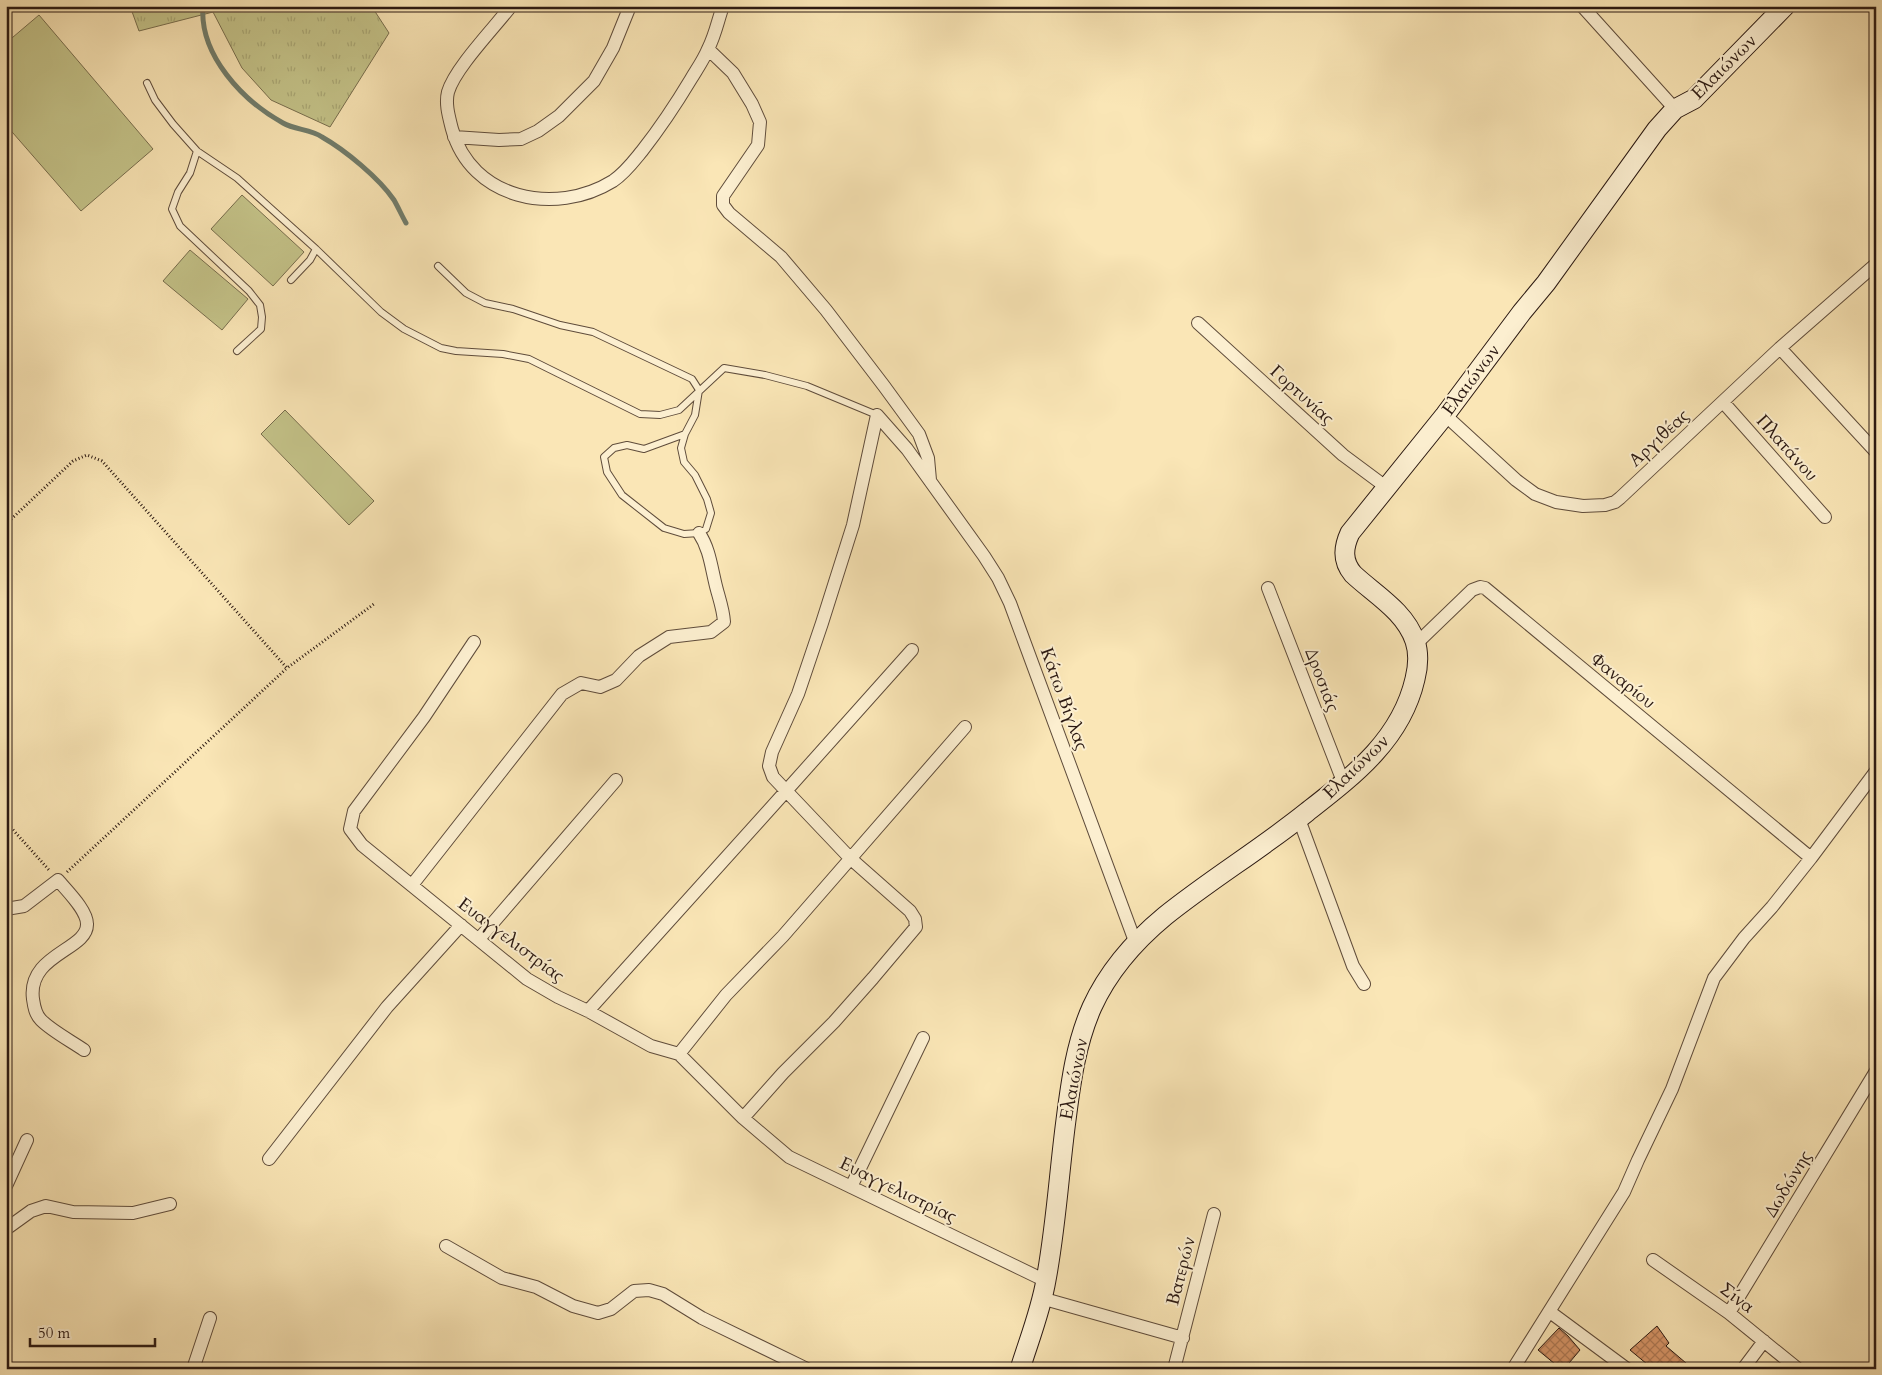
<svg xmlns="http://www.w3.org/2000/svg" width="1882" height="1375" viewBox="0 0 1882 1375" font-family="Cardo,serif">
<style>
.grass{fill:url(#grass-tufts);stroke:#786e4e}
.pitch{fill:#c4c389;stroke:#786e4e}
.lines{fill:none;stroke-linecap:round;stroke-linejoin:round}
.stream{stroke:#717d6c;stroke-width:5}
.building{fill:url(#building-cross-hatch);stroke:#2b1912}
.service-casing{stroke:#5f4c3b;stroke-width:8}
.minor-casing{stroke:#5f4c3b;stroke-width:14}
.secondary-casing{stroke:#2b1912;stroke-width:21}
.path{stroke:#2b1912;stroke-width:3;stroke-dasharray:1 2.5;stroke-linecap:butt}
.service{stroke:#fcefd0;stroke-width:6}
.minor{stroke:#fcefd0;stroke-width:12}
.secondary{stroke:#fcefd0;stroke-width:19}
.labels{text-anchor:middle;dominant-baseline:central;stroke-width:4;stroke-linejoin:round;paint-order:stroke}
.street-label{font-size:18px;fill:#2b1912;stroke:#fcefd0}
</style>
<defs>
<pattern id="grass-tufts" width="24" height="20" patternUnits="userSpaceOnUse" patternTransform="scale(1.25)"><rect width="24" height="20" fill="#c4c389"/><path d="M3 7l-1-3M5 7V3M7 7l1-3M15 17l-1-3M17 17v-4M19 17l1-3" fill="none" stroke="#a9a775"/></pattern>
<pattern id="building-cross-hatch" width="8" height="8" patternUnits="userSpaceOnUse" patternTransform="scale(1.25)"><rect width="8" height="8" fill="#d69568"/><path d="M0 0l8 8M0 8l8-8" fill="none" stroke="#ae7954"/></pattern>
</defs>
<rect width="100%" height="100%" fill="#fae6b6"/>
<filter id="stains"><feTurbulence type="fractalNoise" baseFrequency=".004" numOctaves="4"/><feColorMatrix values="0 0 0 0 .2 0 0 0 0 .09 0 0 0 0 .02 0 0 0 .5 -.17"/></filter>
<radialGradient id="worn" r=".72"><stop offset=".6" stop-color="#630" stop-opacity="0"/><stop offset="1" stop-color="#630" stop-opacity=".3"/></radialGradient>
<path class="grass" d="M 130,6 L 383,6 L 374,10 L 389,33 L 330,127 L 271,100 L 242,68 L 213,12 L 139,31 Z"/>
<path class="pitch" d="M 39,15 L 153,149 L 81,211 L 6,125 L 6,43 Z
M 242,195 L 304,252 L 273,286 L 211,229 Z
M 190,250 L 248,299 L 222,330 L 163,281 Z
M 285,410 L 374,501 L 349,525 L 261,434 Z"/>
<g class="lines">
<path class="stream" d="M 203,6 C 199,55 243,101 283,123 C 295,130 311,129 322,137 C 345,150 379,178 394,200 C 398,207 402,216 406,223"/>
</g>
<path class="building" d="M 1657,1326 L 1669,1343 L 1666,1346 L 1693,1369 L 1653,1369 L 1630,1350 Z
M 1559,1328 L 1568,1336 L 1580,1350 L 1564,1369 L 1561,1369 L 1538,1350 Z"/>
<g class="lines">
<defs>
<path id="service" d="M 147,83 L 155,100 L 173,124 L 197,151 L 237,178 L 316,249 L 381,312 L 404,329 L 441,348 L 456,351 L 503,354 L 529,359 L 640,414 L 660,415 L 679,410 L 724,368 L 765,375 L 807,386 L 877,415
M 197,151 L 190,173 L 178,192 L 172,209 L 180,226 L 249,291 L 260,305 L 262,317 L 261,329 L 237,351
M 438,266 L 466,293 L 485,303 L 513,309 L 560,325 L 593,332 L 692,379 L 699,390 L 695,415 L 685,434 L 644,449 L 627,445 L 614,448 L 604,457 L 607,472 L 622,495 L 664,528 L 684,534 L 699,533 L 706,529 L 711,513 L 707,499 L 695,475 L 684,462 L 681,448 L 685,434
M 291,280 L 310,260 L 316,249"/>
<path id="minor" d="M 511,6 C 495,27 455,68 448,92 C 445,104 449,117 452,129 C 471,199 555,217 613,181 C 625,173 633,162 642,151 C 660,128 676,104 691,79 C 697,69 704,59 708,49 C 715,36 718,20 723,6
M 1582,6 L 1675,109
M 708,49 L 733,73 L 752,104 L 760,122 L 758,145 L 723,196 L 723,205 L 729,213 L 781,257 L 826,310 L 884,386 L 919,434 L 928,458 L 930,480
M 454,137 L 499,140 L 521,139 L 538,131 L 559,116 L 594,81 L 613,48 L 630,6
M 1198,323 L 1343,455 L 1386,487
M 1780,348 L 1876,452
M 1723,402 L 1825,517
M 877,415 L 907,449 L 984,556 L 998,578 L 1010,603 L 1136,944
M 1445,415 L 1516,480 L 1535,494 L 1556,502 L 1583,506 L 1605,505 L 1615,502 L 1620,498 L 1780,348 L 1876,264
M 1268,588 L 1344,784
M 474,642 L 424,717 L 354,811 L 350,829 L 362,845 L 527,979 L 558,997 L 588,1011 L 651,1046 L 679,1054 L 743,1118 L 789,1157 L 1046,1281
M 1416,644 L 1472,590 L 1480,587 L 1485,588 L 1811,858
M 1299,819 L 1353,966 L 1364,984
M 412,885 L 562,694 L 581,683 L 600,687 L 616,680 L 639,656 L 669,637 L 711,632 L 724,622 C 723,607 718,596 715,582 C 711,565 709,548 699,533
M 6,909 L 24,906 L 58,880 C 67,891 87,910 87,924 C 88,950 27,954 33,999 C 34,1006 35,1014 41,1020 C 52,1031 71,1041 84,1050
M 479,939 L 616,780
M 588,1011 L 786,791 L 912,650
M 679,1054 L 726,995 L 783,936 L 965,727
M 743,1118 L 783,1073 L 834,1022 L 873,978 L 916,927 L 915,919 L 910,911 L 850,858 L 773,777 L 769,766 L 772,752 L 798,694 L 822,623 L 853,525 L 877,415
M 269,1159 L 387,1007 L 461,925
M 6,1186 L 27,1140
M 851,1187 L 923,1038
M 6,1229 L 31,1211 L 46,1206 L 73,1212 L 133,1213 L 170,1204
M 446,1246 L 502,1278 L 536,1287 L 573,1306 L 598,1313 L 611,1309 L 634,1291 L 649,1290 L 663,1294 L 702,1318 L 807,1369
M 1653,1260 L 1729,1313 L 1798,1369
M 1041,1298 L 1183,1338
M 1550,1312 L 1627,1369
M 1729,1313 L 1876,1071
M 193,1369 L 210,1318
M 1174,1369 L 1214,1214
M 1513,1369 L 1624,1192 L 1638,1160 L 1672,1089 L 1714,978 L 1744,938 L 1772,907 L 1811,858 L 1876,771
M 1743,1369 L 1764,1341"/>
<path id="secondary" d="M 1020,1369 C 1029,1340 1041,1310 1046,1280 C 1056,1227 1059,1173 1066,1120 C 1071,1081 1076,1043 1092,1007 C 1108,972 1136,940 1165,916 C 1211,879 1261,849 1307,812 C 1353,776 1401,740 1415,679 C 1418,667 1419,653 1415,641 C 1405,611 1374,594 1353,574 C 1342,561 1343,548 1350,533 L 1445,415 L 1522,312 L 1546,283 L 1657,129 L 1675,109 L 1694,99 L 1785,6"/>
</defs>
<use href="#service" class="service-casing"/>
<use href="#minor" class="minor-casing"/>
<use href="#secondary" class="secondary-casing"/>
<path class="path" d="M 6,524 L 73,461 L 87,455 L 102,461 L 287,668 L 374,604
M 6,822 L 49,870
M 67,872 L 287,668"/>
<use href="#service" class="service"/>
<use href="#minor" class="minor"/>
<use href="#secondary" class="secondary"/>
</g>
<g class="labels">
<g class="street-label">
<text transform="translate(1724 67) rotate(-45)">Ελαιώνων</text>
<text transform="translate(1471 380) rotate(-53)">Ελαιώνων</text>
<text transform="translate(1302 395) rotate(42)">Γορτυνίας</text>
<text transform="translate(1659 438) rotate(-43)">Αργιθέας</text>
<text transform="translate(1787 448) rotate(48)">Πλατάνου</text>
<text transform="translate(1322 680) rotate(69)">Δροσιάς</text>
<text transform="translate(1623 681) rotate(39)">Φαναρίου</text>
<text transform="translate(1064 699) rotate(70)">Κάτω Βίγλας</text>
<text transform="translate(1356 767) rotate(-44)">Ελαιώνων</text>
<text transform="translate(511 940) rotate(37)">Ευαγγελιστρίας</text>
<text transform="translate(1074 1079) rotate(-79)">Ελαιώνων</text>
<text transform="translate(1788 1184) rotate(-59)">Δωδώνης</text>
<text transform="translate(898 1190) rotate(26)">Ευαγγελιστρίας</text>
<text transform="translate(1181 1271) rotate(-76)">Βατερών</text>
<text transform="translate(1737 1298) rotate(37)">Σίνα</text>
</g>
</g>
<rect width="1882" height="1375" fill="none" stroke="#fae6b6" stroke-width="25"/>
<rect x="8" y="8" width="1867" height="1360" fill="none" stroke="#2b1912" stroke-width="2.5"/>
<rect x="12" y="12" width="1857" height="1350" fill="none" stroke="#2b1912"/>
<path d="M30 1338v8h125v-8" fill="none" stroke="#2b1912" stroke-width="2.5"/>
<text x="38" y="1338" font-size="15" fill="#2b1912" stroke="#fcefd0" stroke-width="4" paint-order="stroke">50 m</text>
<rect width="100%" height="100%" filter="url(#stains)"/>
<rect width="100%" height="100%" fill="url(#worn)"/>
</svg>
